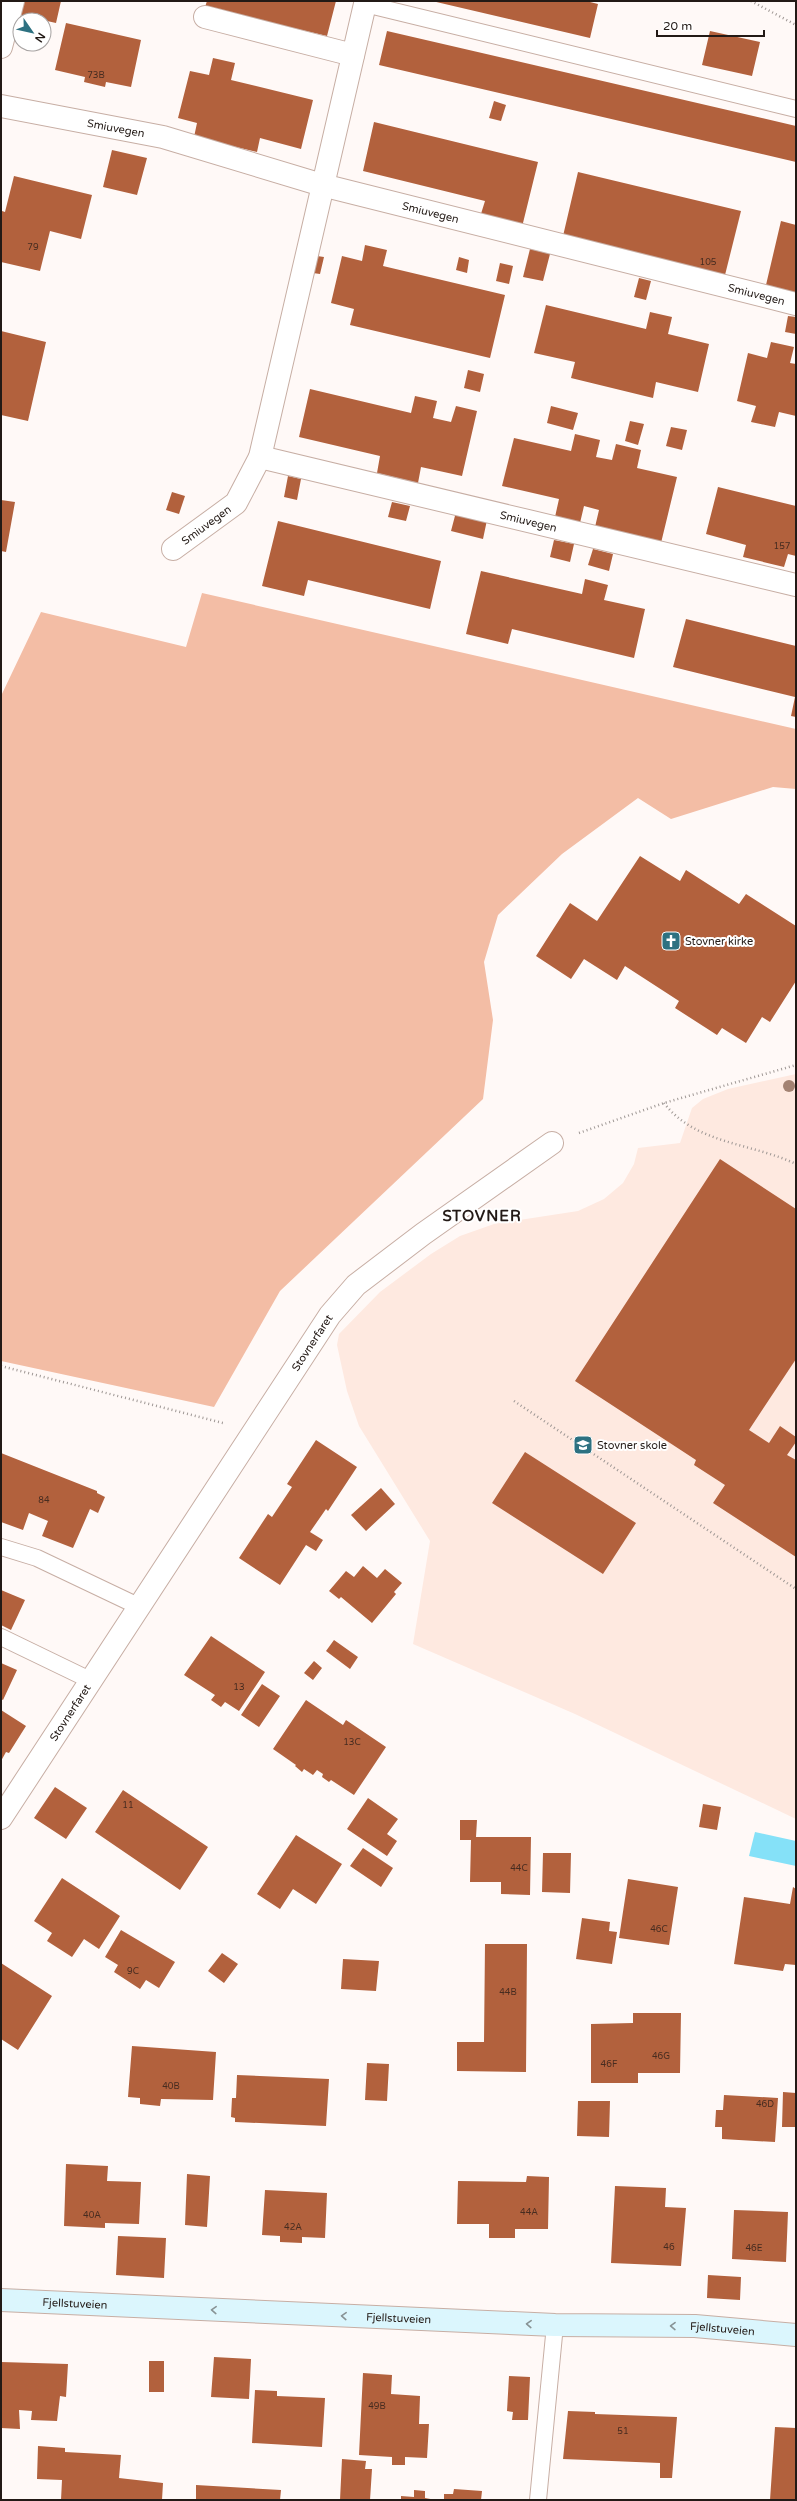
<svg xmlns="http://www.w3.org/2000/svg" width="797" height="2501" viewBox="0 0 797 2501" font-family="'Varela Round',sans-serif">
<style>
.built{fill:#fee9e0}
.green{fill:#f3bda5}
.water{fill:#85e1f8}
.building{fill:#b2613d}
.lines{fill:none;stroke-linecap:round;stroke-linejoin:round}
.lane-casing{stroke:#c7aea4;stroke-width:18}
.street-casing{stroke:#c7aea4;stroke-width:24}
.secondary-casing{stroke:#c7aea4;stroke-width:24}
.path{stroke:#9e9794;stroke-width:2.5;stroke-dasharray:1 3;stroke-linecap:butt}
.lane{stroke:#fff;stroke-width:16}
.street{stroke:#fff;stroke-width:22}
.secondary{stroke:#dbf6fd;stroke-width:22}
.tree{fill:#a38272}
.oneway{stroke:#889395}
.labels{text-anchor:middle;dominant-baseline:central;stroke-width:4;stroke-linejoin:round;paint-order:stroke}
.number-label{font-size:9px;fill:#472c20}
.street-label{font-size:11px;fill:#231a16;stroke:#fff}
.poi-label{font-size:11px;fill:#231a16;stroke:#fff;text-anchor:start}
.district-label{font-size:15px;font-weight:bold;letter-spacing:1px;fill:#231a16;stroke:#fff}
</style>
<rect width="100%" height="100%" fill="#fff9f7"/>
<path class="built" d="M 796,1074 L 796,1819 L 575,1714 L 413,1644 L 430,1541 L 359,1426 L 347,1391 L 337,1345 L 339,1334 L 380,1292 L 431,1254 L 460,1236 L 494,1224 L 578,1211 L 604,1199 L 623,1183 L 634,1164 L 638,1148 L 680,1143 L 692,1108 L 703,1099 L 728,1089 Z"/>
<path class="green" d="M 202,593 L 796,729 L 796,789 L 773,787 L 671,819 L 638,798 L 562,854 L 498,915 L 484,962 L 493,1020 L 483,1099 L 280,1291 L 214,1407 L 1,1361 L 1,696 L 41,612 L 186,647 Z"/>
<path class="water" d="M 755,1832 L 796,1841 L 796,1866 L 749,1856 Z"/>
<path class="building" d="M 19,1 L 61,1 L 56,23 L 16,14 Z
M 207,1 L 336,1 L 327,36 L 205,7 Z
M 432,1 L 586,1 L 598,4 L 590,38 Z
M 66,23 L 141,40 L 131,87 L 106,82 L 105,87 L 84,82 L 85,77 L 55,70 Z
M 387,31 L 796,126 L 796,162 L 379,65 Z
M 710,31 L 760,42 L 752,76 L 702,65 Z
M 213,58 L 235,63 L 231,80 L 313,100 L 301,149 L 260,138 L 257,152 L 194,137 L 197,123 L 178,118 L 190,71 L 209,75 Z
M 494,101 L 506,105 L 501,121 L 489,118 Z
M 374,122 L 538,162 L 522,227 L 480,217 L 485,201 L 363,171 Z
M 112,150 L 147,158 L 137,195 L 103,187 Z
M 578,172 L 741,211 L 725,275 L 563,236 Z
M 14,176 L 92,195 L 81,239 L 50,231 L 40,271 L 1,262 L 1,213 L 2,211 L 5,212 Z
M 781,221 L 796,225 L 796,293 L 766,285 Z
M 365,245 L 387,250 L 383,266 L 505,295 L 490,358 L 350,325 L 354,309 L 331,303 L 342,256 L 362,261 Z
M 530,249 L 550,254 L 543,281 L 523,277 Z
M 317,256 L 324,257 L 320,274 L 313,273 Z
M 459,257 L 469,260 L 467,273 L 456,270 Z
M 500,263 L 513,266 L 509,284 L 496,281 Z
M 639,278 L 651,281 L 646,300 L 634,297 Z
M 546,305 L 646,329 L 650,312 L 672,317 L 668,334 L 709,344 L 698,392 L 656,382 L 653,398 L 571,378 L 575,362 L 534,353 Z
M 788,316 L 796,317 L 796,334 L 785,332 Z
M 1,331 L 46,342 L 28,421 L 1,415 Z
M 771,342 L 794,347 L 790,363 L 796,364 L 796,416 L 779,412 L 775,427 L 751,422 L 756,406 L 737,401 L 748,353 L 767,358 Z
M 468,370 L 484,374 L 480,392 L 464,388 Z
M 310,389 L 411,413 L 415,396 L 437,401 L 433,418 L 451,422 L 456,406 L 477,411 L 462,476 L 421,467 L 418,483 L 377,473 L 380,456 L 299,437 Z
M 551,406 L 578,413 L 573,430 L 547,423 Z
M 630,421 L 644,424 L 638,445 L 625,441 Z
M 671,427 L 687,430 L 682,450 L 666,446 Z
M 575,434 L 600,440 L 596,457 L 612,460 L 616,444 L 641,450 L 637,468 L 677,477 L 661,543 L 595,527 L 599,510 L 584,506 L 580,523 L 555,517 L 559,499 L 502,486 L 514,438 L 571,451 Z
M 288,476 L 301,479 L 297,500 L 284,497 Z
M 718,487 L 796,506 L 796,556 L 788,554 L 784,567 L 743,557 L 746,545 L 706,534 Z
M 172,492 L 185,496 L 179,514 L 166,510 Z
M 1,500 L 15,502 L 6,552 L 1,551 Z
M 392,502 L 410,506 L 406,521 L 388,517 Z
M 456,512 L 487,520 L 483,539 L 451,531 Z
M 278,521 L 441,561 L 430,609 L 308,580 L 304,596 L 262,586 Z
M 554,540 L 574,544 L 570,562 L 550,557 Z
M 593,549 L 613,554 L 609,571 L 588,565 Z
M 481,571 L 582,594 L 585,579 L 608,585 L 604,600 L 645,609 L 634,658 L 512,629 L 508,644 L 466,634 Z
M 686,619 L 796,646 L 796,717 L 791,716 L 795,697 L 673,667 Z
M 640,856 L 680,881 L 686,870 L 739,904 L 746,894 L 796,926 L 796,981 L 770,1022 L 762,1017 L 746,1043 L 722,1028 L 717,1035 L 675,1008 L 679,1001 L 625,966 L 617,980 L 584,959 L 571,979 L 536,956 L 570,903 L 597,921 Z
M 720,1159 L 796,1209 L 796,1359 L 749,1430 L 769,1443 L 780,1426 L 796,1437 L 796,1442 L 787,1455 L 796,1460 L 796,1557 L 713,1503 L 725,1485 L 694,1465 L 696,1460 L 575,1381 Z
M 316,1440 L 357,1467 L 328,1511 L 326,1509 L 310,1532 L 323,1540 L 316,1551 L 306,1545 L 280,1585 L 239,1558 L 268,1514 L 272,1517 L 292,1487 L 287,1484 Z
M 525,1452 L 636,1523 L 603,1574 L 492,1503 Z
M 1,1453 L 97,1491 L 97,1493 L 105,1497 L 98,1513 L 90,1509 L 73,1548 L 42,1536 L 48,1521 L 29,1513 L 23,1530 L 1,1522 Z
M 381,1488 L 395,1504 L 366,1531 L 351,1515 Z
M 363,1566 L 377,1578 L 385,1569 L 402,1583 L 394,1592 L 396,1594 L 372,1623 L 341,1597 L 339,1599 L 329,1591 L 346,1571 L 354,1577 Z
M 1,1590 L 25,1600 L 11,1630 L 1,1625 Z
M 211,1636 L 265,1672 L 239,1711 L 225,1702 L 221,1707 L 211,1700 L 215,1695 L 184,1675 Z
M 334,1640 L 358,1657 L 350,1669 L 326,1651 Z
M 314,1661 L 322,1668 L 313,1680 L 304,1673 Z
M 1,1663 L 17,1670 L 3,1700 L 1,1699 Z
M 262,1684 L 280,1696 L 259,1727 L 241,1715 Z
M 306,1700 L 343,1725 L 346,1720 L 386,1747 L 354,1795 L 331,1780 L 329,1782 L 322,1777 L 323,1774 L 317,1770 L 313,1775 L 304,1769 L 302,1772 L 295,1766 L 296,1765 L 273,1749 Z
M 1,1710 L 26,1726 L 9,1753 L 6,1752 L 1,1761 Z
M 55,1787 L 87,1808 L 66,1839 L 34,1818 Z
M 123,1790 L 208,1847 L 180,1890 L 95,1832 Z
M 368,1798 L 398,1819 L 387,1834 L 397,1841 L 387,1856 L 347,1829 Z
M 703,1804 L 721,1807 L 717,1830 L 699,1827 Z
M 460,1820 L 477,1820 L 476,1837 L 531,1837 L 530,1895 L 501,1894 L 501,1882 L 470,1882 L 471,1840 L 460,1840 Z
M 296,1835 L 342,1864 L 316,1904 L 293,1889 L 280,1909 L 257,1894 Z
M 363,1848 L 393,1868 L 381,1887 L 350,1866 Z
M 543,1853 L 571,1853 L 570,1893 L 542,1892 Z
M 62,1878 L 120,1916 L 99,1949 L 84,1939 L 72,1957 L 47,1941 L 52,1933 L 34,1921 Z
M 628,1879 L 678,1887 L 669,1945 L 619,1938 Z
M 793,1887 L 796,1889 L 796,1965 L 785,1964 L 783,1971 L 734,1964 L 744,1897 L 790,1904 Z
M 582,1918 L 610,1922 L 609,1931 L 617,1932 L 612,1964 L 576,1959 Z
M 121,1930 L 175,1962 L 159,1988 L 146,1980 L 140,1989 L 114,1972 L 118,1965 L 105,1957 Z
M 485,1944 L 527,1944 L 526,2072 L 457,2071 L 457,2042 L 484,2042 Z
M 222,1953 L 238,1964 L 224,1983 L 208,1971 Z
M 343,1959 L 379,1961 L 376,1991 L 341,1989 Z
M 1,1963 L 52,1996 L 18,2050 L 1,2039 Z
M 633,2013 L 681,2013 L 680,2073 L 638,2073 L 638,2083 L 591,2083 L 591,2024 L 633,2023 Z
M 132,2046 L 216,2052 L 213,2100 L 161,2099 L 160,2106 L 140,2104 L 140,2098 L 128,2097 Z
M 367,2063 L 389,2064 L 387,2101 L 365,2100 Z
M 237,2075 L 329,2079 L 326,2126 L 235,2122 L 235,2118 L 231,2117 L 232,2098 L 236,2098 Z
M 783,2092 L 796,2093 L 796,2127 L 782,2127 Z
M 724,2095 L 778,2098 L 775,2142 L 722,2139 L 722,2127 L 715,2127 L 716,2110 L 723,2110 Z
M 578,2101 L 610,2101 L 609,2137 L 577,2136 Z
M 66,2164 L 108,2166 L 107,2181 L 141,2182 L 139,2224 L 105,2223 L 105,2228 L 64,2226 Z
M 187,2174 L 210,2176 L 207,2227 L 185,2225 Z
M 527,2176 L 549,2177 L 548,2229 L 515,2229 L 515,2238 L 489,2238 L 489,2224 L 457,2224 L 458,2181 L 526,2182 Z
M 615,2186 L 666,2188 L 665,2207 L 686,2208 L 681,2266 L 611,2263 Z
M 265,2190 L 327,2193 L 325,2238 L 302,2237 L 302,2243 L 280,2242 L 280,2236 L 262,2235 Z
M 734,2210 L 788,2212 L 786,2262 L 732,2259 Z
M 118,2236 L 166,2238 L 164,2278 L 116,2275 Z
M 708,2275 L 741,2277 L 740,2300 L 707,2298 Z
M 214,2357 L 251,2359 L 249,2399 L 211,2397 Z
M 149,2361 L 164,2361 L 164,2392 L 149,2392 Z
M 1,2362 L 68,2364 L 66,2397 L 60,2396 L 57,2421 L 31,2420 L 32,2411 L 19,2410 L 20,2429 L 1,2428 Z
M 363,2373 L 392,2375 L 391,2394 L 420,2396 L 419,2424 L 429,2424 L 427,2458 L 405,2457 L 405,2465 L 392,2465 L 392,2457 L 359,2455 Z
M 509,2376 L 530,2377 L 528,2420 L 512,2420 L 513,2412 L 507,2411 Z
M 255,2390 L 277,2391 L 277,2396 L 325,2398 L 322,2447 L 252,2443 Z
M 568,2411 L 595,2412 L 595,2414 L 677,2417 L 672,2478 L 660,2478 L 660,2463 L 563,2459 Z
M 775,2427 L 796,2428 L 796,2500 L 770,2500 Z
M 38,2446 L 65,2448 L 65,2452 L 121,2455 L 119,2478 L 163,2483 L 162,2500 L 61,2500 L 62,2480 L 37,2479 Z
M 342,2459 L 366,2461 L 365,2469 L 372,2469 L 370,2500 L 340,2500 Z
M 196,2485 L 281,2490 L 280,2500 L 196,2500 Z
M 454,2489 L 482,2491 L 481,2500 L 444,2500 L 444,2494 L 453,2494 Z
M 414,2490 L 425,2491 L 425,2498 L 436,2500 L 401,2500 L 401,2496 L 414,2497 Z"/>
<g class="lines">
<defs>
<path id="lane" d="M 366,1 L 365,4 L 796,109
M 1,1547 L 37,1558 L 140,1607
M 1,1637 L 92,1681
M 538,2500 L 555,2325"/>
<g id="street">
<path d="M 205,17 L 353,55"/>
<path d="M 1,47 L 13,1"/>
<path id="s1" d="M 1,106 L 163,137 L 322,185 L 796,304"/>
<path id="s2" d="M 260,457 L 796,585"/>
<path id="s3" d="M 173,549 L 236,503 L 260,457 L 365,4"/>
<path id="s4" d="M 1,1818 L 330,1315 L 356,1285 L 423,1234 L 552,1143"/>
</g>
<g id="secondary">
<path id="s5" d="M 1,2300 L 555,2325 L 695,2326 L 796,2335"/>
</g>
</defs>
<use href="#lane" class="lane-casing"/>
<use href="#street" class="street-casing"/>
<use href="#secondary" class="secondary-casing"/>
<path class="path" d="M 751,1 L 796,25
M 664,1103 C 695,1144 752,1143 796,1164
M 579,1133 L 664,1103 L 796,1065
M 1,1366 L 223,1423
M 514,1401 L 796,1589"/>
<use href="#lane" class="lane"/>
<use href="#street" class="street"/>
<use href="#secondary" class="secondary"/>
</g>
<circle class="tree" cx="789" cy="1086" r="6"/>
<defs><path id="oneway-chevron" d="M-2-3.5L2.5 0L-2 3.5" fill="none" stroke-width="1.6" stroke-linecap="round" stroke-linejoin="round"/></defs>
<g class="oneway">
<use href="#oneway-chevron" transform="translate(214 2310) rotate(-177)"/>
<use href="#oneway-chevron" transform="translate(344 2316) rotate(-177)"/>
<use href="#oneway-chevron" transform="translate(529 2324) rotate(-177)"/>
<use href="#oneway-chevron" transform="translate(673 2326) rotate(-179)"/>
</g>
<defs>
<symbol id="church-square" viewBox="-11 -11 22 22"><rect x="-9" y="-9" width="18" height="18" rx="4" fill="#2d7181" stroke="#fff"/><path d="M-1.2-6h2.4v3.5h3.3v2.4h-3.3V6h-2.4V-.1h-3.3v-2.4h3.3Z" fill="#fff"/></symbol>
<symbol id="school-square" viewBox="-11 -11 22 22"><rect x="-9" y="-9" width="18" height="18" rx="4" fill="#2d7181" stroke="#fff"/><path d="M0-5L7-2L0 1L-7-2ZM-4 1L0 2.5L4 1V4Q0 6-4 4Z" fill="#fff"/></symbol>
</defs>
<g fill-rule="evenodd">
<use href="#church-square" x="660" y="930" width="22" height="22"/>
<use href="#school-square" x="572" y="1434" width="22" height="22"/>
</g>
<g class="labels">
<g class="number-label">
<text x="96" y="75">73B</text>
<text x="33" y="247">79</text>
<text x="708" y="262">105</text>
<text x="782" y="546">157</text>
<text x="44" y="1500">84</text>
<text x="239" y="1687">13</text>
<text x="352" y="1742">13C</text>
<text x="128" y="1805">11</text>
<text x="519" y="1868">44C</text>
<text x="659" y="1929">46C</text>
<text x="133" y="1971">9C</text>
<text x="508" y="1992">44B</text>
<text x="661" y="2056">46G</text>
<text x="609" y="2064">46F</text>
<text x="171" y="2086">40B</text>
<text x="765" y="2104">46D</text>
<text x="529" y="2212">44A</text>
<text x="92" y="2215">40A</text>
<text x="293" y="2227">42A</text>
<text x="669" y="2247">46</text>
<text x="754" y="2248">46E</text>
<text x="377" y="2406">49B</text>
<text x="623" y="2431">51</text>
</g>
<g class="street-label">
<text stroke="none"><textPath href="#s1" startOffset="117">Smiuvegen</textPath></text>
<text stroke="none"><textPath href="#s1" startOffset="443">Smiuvegen</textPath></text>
<text stroke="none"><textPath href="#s1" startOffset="779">Smiuvegen</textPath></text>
<text stroke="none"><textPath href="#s2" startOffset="276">Smiuvegen</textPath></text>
<text stroke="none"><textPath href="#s3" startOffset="41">Smiuvegen</textPath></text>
<text stroke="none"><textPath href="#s4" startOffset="568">Stovnerfaret</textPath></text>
<text stroke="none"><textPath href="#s4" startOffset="126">Stovnerfaret</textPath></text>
<text stroke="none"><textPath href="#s5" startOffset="74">Fjellstuveien</textPath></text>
<text stroke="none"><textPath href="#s5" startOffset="398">Fjellstuveien</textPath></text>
<text stroke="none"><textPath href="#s5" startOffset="722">Fjellstuveien</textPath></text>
</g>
<g class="poi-label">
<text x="685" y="941">Stovner kirke</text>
<text x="597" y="1445">Stovner skole</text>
</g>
<g class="district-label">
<text x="482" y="1216">STOVNER</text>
</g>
</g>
<rect width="797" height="2501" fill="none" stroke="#231a16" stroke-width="4"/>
<g transform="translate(32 32) rotate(124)"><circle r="19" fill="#ffffff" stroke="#a7a3a2"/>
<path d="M0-3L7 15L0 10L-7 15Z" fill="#2d7181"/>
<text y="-6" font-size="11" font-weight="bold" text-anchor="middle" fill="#231a16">N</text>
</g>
<path d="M657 30v6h107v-6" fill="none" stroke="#231a16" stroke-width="2"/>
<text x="663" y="30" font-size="12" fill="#231a16" stroke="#ffffff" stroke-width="3" paint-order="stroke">20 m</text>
</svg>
